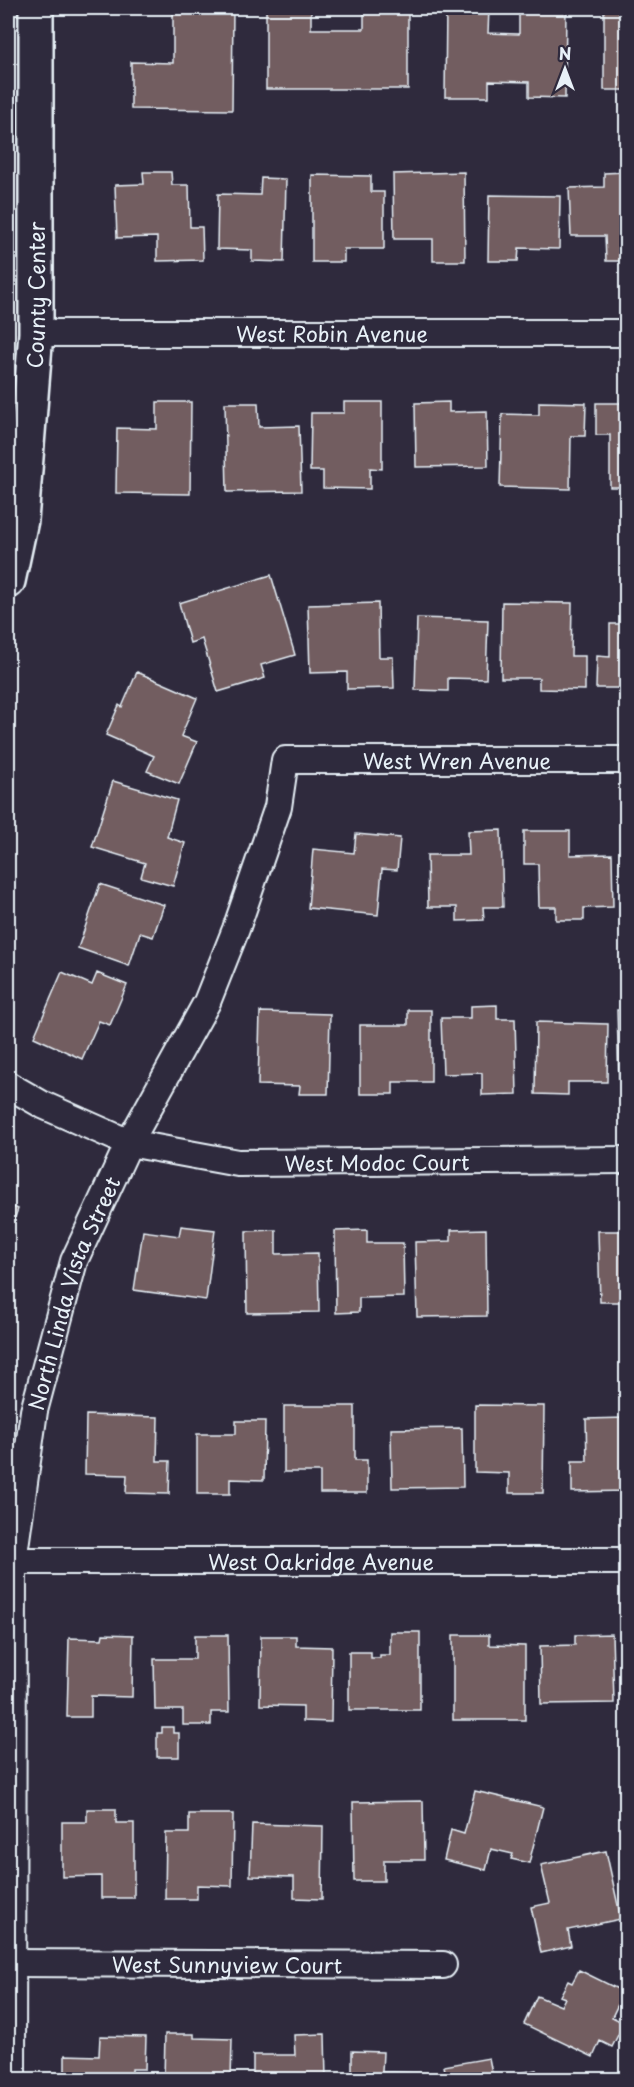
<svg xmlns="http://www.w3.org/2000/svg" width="634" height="2087" viewBox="0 0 634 2087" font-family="'Playpen Sans',sans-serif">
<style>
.building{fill:#725d60;stroke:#e8f1f8;stroke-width:1.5}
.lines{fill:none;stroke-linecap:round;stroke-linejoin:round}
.street-casing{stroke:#e8f1f8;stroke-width:30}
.secondary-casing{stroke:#e8f1f8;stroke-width:38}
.street{stroke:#2f2a3d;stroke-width:26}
.secondary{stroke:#2f2a3d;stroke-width:33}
.labels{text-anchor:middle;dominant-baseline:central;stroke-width:5;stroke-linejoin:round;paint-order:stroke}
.street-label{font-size:21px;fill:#e8f1f8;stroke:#2f2a3d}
</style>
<rect width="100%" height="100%" fill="#2f2a3d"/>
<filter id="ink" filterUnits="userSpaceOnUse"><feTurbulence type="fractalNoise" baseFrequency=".0167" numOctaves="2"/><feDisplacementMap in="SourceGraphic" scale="12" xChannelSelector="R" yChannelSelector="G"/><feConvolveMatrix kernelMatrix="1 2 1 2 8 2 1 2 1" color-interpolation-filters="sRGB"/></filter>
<g filter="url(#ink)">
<path class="building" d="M 133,8 L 233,8 L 232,110 L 131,109 L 131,62 L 173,63 L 173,9 Z
M 266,8 L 311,8 L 311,29 L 364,29 L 364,8 L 408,8 L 408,89 L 266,89 Z
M 446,8 L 489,8 L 488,33 L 519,34 L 519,8 L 566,8 L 565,98 L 529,97 L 529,82 L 489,81 L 489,97 L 445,97 Z
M 604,8 L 626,8 L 626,90 L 604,90 Z
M 143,172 L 171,172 L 172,185 L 189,185 L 190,227 L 202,227 L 203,260 L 157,261 L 157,237 L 117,238 L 115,185 L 144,184 Z
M 464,172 L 465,261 L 433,261 L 433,239 L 394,239 L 393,174 Z
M 626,172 L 626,261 L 606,261 L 605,236 L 571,236 L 569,188 L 604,187 L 604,173 Z
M 312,175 L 371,176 L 371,192 L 384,192 L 384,249 L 344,249 L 344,262 L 312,262 Z
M 261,178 L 286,179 L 284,262 L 252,261 L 252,250 L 217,249 L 218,194 L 260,195 Z
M 489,195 L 560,196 L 559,249 L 519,248 L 518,261 L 488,261 Z
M 157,402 L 191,402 L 190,494 L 116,493 L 117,428 L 157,429 Z
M 344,402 L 382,402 L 382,469 L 370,468 L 370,489 L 323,488 L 323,471 L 310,471 L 311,413 L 344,413 Z
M 449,402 L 449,412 L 487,411 L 488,466 L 416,467 L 415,403 Z
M 539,402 L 586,403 L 585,436 L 571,436 L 570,489 L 500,487 L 502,414 L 539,415 Z
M 225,403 L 258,403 L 259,427 L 299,426 L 301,491 L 227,492 Z
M 596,403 L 626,403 L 626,487 L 610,487 L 610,435 L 596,435 Z
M 271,575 L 295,655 L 261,665 L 265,678 L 218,692 L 202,639 L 190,643 L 179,603 Z
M 502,602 L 572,603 L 571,656 L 585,656 L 585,690 L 539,689 L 539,678 L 501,678 Z
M 378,603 L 379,657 L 393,657 L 394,688 L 347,689 L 347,672 L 310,673 L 308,605 Z
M 417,618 L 488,620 L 486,679 L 448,678 L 448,691 L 415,690 Z
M 610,624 L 626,624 L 626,688 L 596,688 L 597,656 L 610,657 Z
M 137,672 L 197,698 L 181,736 L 197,742 L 179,784 L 147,771 L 154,756 L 106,735 L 119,705 L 122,707 Z
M 113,781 L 177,800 L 167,837 L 185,843 L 173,886 L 141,877 L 145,863 L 92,847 Z
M 501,830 L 503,907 L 483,907 L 484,920 L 457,921 L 457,907 L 428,907 L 427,855 L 469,855 L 468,831 Z
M 524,831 L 570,831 L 570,855 L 612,854 L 613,907 L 584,908 L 584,920 L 556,920 L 556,907 L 539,907 L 538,864 L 524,864 Z
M 356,834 L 400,838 L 397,870 L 382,869 L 378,915 L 308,908 L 313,849 L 354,853 Z
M 100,884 L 164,905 L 153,937 L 140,933 L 129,966 L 78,948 Z
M 62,972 L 92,985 L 97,973 L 127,985 L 110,1025 L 99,1021 L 82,1059 L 34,1037 Z
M 497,1005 L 497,1019 L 515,1019 L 517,1094 L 482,1095 L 482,1073 L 443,1074 L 441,1018 L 471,1018 L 471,1006 Z
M 408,1010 L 431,1010 L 431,1082 L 393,1082 L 393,1094 L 360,1094 L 360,1025 L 408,1025 Z
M 617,1010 L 626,1010 L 626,1081 L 619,1081 Z
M 260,1012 L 330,1014 L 328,1094 L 299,1094 L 300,1086 L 258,1085 Z
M 536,1022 L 608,1024 L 607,1082 L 568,1082 L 568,1095 L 535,1094 Z
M 8,1205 L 18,1209 L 8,1236 Z
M 181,1226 L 215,1230 L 206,1300 L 134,1290 L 143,1231 L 179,1236 Z
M 486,1229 L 487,1316 L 417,1317 L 415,1242 L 451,1241 L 451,1230 Z
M 276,1230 L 276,1254 L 318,1253 L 319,1312 L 247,1313 L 246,1231 Z
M 367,1230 L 367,1243 L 403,1243 L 404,1297 L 359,1298 L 359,1312 L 336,1313 L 335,1231 Z
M 598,1231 L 626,1231 L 626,1302 L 600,1302 Z
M 475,1405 L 544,1406 L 543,1493 L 509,1493 L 509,1473 L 475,1472 Z
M 284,1406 L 355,1406 L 355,1460 L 367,1460 L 367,1493 L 320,1493 L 320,1472 L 284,1472 Z
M 86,1415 L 158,1417 L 157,1461 L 170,1461 L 169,1494 L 126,1493 L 127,1475 L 85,1474 Z
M 626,1418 L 626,1491 L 572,1492 L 572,1461 L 587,1461 L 586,1419 Z
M 236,1421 L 265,1421 L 264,1480 L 230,1479 L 230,1494 L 197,1494 L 197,1434 L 236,1434 Z
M 462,1428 L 463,1487 L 392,1488 L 391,1429 Z
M 390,1632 L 420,1632 L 420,1710 L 349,1710 L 349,1652 L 371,1652 L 371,1658 L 380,1658 L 380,1655 L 390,1655 Z
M 103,1634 L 133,1635 L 132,1697 L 91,1696 L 91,1717 L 67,1717 L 69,1638 L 102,1639 Z
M 612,1634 L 614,1703 L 541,1704 L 540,1646 L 575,1645 L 575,1635 Z
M 195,1635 L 228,1635 L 229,1712 L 211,1712 L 211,1725 L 183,1725 L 183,1710 L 155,1710 L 154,1659 L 195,1659 Z
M 453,1635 L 489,1635 L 489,1645 L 525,1646 L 525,1720 L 453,1720 Z
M 261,1636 L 296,1636 L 296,1646 L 332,1647 L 331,1722 L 303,1721 L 303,1706 L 260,1705 Z
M 162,1727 L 173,1727 L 173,1733 L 179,1733 L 179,1757 L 157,1757 L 157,1733 L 162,1733 Z
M 475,1791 L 543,1807 L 529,1863 L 511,1859 L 513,1854 L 491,1849 L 486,1870 L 444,1860 L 451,1830 L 464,1834 Z
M 423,1801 L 424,1860 L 384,1860 L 384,1881 L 354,1881 L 353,1802 Z
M 87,1809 L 116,1809 L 116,1823 L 134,1823 L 134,1898 L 101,1898 L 101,1876 L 62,1877 L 62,1822 L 87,1822 Z
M 189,1814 L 233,1814 L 232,1886 L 197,1885 L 197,1899 L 165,1899 L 166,1833 L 189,1833 Z
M 252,1824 L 323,1826 L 322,1899 L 294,1898 L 294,1877 L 250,1876 Z
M 606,1851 L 621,1919 L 568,1930 L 571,1946 L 541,1953 L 531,1907 L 550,1903 L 541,1865 Z
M 579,1970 L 624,1992 L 612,2017 L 624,2023 L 612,2047 L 600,2041 L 593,2057 L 524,2024 L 537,1996 L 561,2006 L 565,1998 L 560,1996 L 568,1981 L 572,1983 Z
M 165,2034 L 194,2034 L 194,2038 L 232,2039 L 231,2080 L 164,2080 Z
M 325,2034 L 326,2080 L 253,2080 L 253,2055 L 295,2055 L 294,2035 Z
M 100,2036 L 146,2037 L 145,2069 L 132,2069 L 132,2080 L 65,2080 L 65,2055 L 99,2056 Z
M 352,2051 L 383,2052 L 382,2072 L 423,2073 L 423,2080 L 352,2080 Z
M 489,2058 L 493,2078 L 536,2070 L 537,2080 L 447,2080 L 444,2066 Z"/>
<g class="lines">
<defs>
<g id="street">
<path id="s1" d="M 36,333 L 626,333"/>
<path id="s2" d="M 8,1085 L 43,1105 L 129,1143 L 238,1163 L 626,1160"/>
<path id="s3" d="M 13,1561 L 626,1561"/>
<path id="s4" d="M 8,1963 L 443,1965"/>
<path id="s5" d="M 12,2080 L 13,1561 L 34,1411 L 74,1261 L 129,1143 L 207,1002 L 236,929 L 278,807 L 285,760 L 626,760"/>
</g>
<g id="secondary">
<path id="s6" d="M 8,581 L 21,520 L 36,333 L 36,8"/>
</g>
</defs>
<use href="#street" class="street-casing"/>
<use href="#secondary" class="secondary-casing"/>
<use href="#street" class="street"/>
<use href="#secondary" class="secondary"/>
</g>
</g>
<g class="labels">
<g class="street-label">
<text stroke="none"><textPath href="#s6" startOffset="288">County Center</textPath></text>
<text stroke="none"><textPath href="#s1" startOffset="296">West Robin Avenue</textPath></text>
<text stroke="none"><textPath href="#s5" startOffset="1544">West Wren Avenue</textPath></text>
<text stroke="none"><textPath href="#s2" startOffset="384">West Modoc Court</textPath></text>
<text stroke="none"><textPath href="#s5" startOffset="795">North Linda Vista Street</textPath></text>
<text stroke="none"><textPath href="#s3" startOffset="308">West Oakridge Avenue</textPath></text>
<text stroke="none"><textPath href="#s4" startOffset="219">West Sunnyview Court</textPath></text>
</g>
</g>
<rect width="634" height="2087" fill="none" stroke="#2f2a3d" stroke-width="30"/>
<rect x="15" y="15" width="604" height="2057" fill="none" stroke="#e8f1f8" stroke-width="2" filter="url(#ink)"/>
<g transform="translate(565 69)" stroke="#2f2a3d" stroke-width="4.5" paint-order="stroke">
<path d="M0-4.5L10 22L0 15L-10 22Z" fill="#e8f1f8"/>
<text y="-9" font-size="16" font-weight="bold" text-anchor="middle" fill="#e8f1f8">N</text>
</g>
</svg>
